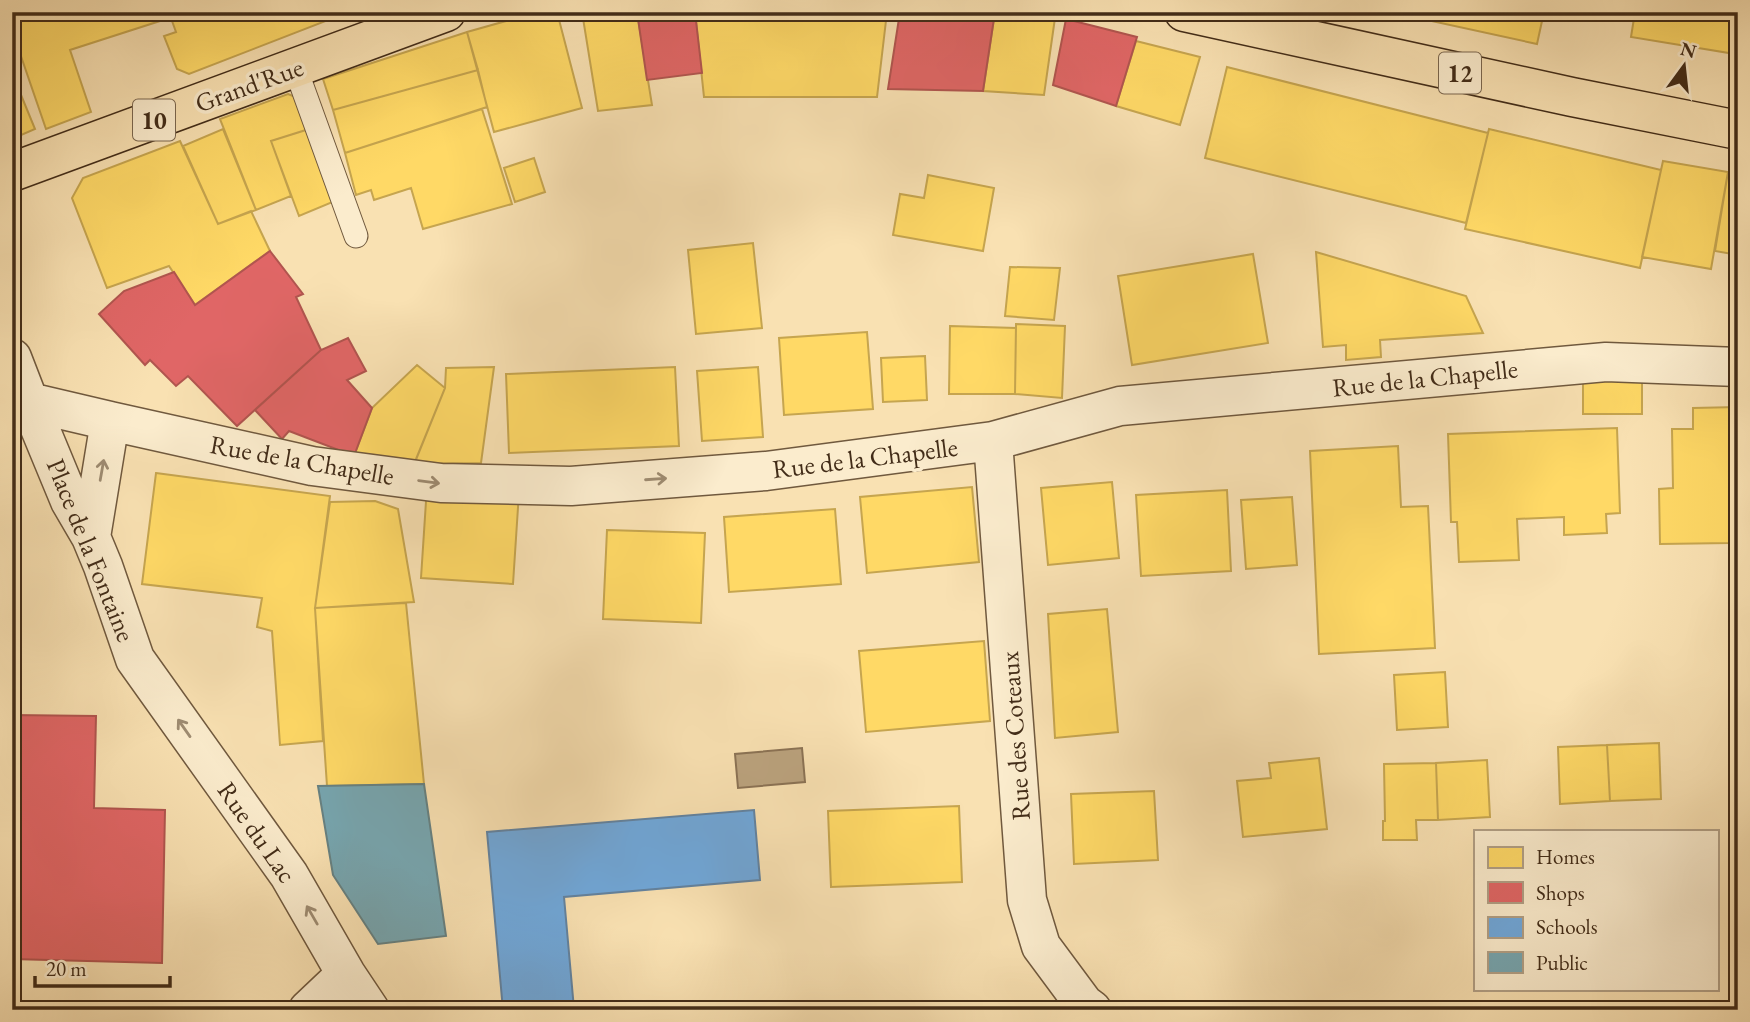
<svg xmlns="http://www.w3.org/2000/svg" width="1750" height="1022" viewBox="0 0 1750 1022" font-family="'EB Garamond',serif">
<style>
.water{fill:#bba37e;stroke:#8b7355;stroke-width:2}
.homes{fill:#ffd966;stroke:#c6a54f;stroke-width:2}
.shops{fill:#e06666;stroke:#b1554f;stroke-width:2}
.schools{fill:#6fa8dc;stroke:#6283a1;stroke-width:2}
.public{fill:#76a5af;stroke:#668182;stroke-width:2}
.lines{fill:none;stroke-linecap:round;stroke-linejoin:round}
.service-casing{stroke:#70593e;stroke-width:25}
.minor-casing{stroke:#70593e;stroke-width:41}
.primary-casing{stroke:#422c18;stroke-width:41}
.service{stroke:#fbeccd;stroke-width:23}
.minor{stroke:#fbeccd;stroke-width:38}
.primary{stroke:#f9e1b2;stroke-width:38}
.oneway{stroke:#9e8c72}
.labels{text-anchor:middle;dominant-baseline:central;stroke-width:7;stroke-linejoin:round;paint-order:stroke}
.shield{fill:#fbeccd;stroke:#7a664e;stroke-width:2}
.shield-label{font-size:24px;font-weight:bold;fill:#422c18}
.street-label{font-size:26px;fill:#422c18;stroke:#fbeccd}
</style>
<rect width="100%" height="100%" fill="#f9e1b2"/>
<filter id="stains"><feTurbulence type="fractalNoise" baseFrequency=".00286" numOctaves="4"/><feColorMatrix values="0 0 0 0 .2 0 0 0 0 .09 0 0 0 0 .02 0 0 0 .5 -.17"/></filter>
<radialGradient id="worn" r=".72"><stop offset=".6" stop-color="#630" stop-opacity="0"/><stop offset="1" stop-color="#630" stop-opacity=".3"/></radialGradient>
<path class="water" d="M 802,748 L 805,782 L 738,788 L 735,754 Z"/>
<path class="homes" d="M 12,12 L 188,12 L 70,50 L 91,112 L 46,129 L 12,30 Z
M 188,12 L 334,12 L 336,17 L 189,74 L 177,69 L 164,36 L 176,32 L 171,18 Z
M 538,12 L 557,12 L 582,108 L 494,132 L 467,32 Z
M 582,12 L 637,12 L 652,105 L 598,111 Z
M 695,12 L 887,12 L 877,97 L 704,97 Z
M 995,12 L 1018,12 L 1055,18 L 1044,95 L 983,91 Z
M 1429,12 L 1544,12 L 1537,44 L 1427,20 Z
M 1635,12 L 1736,12 L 1729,53 L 1631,37 Z
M 467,32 L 478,70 L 333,110 L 323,79 Z
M 1136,41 L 1200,57 L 1180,125 L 1116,106 Z
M 1227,67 L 1488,133 L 1466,223 L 1205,158 Z
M 478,70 L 487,107 L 345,153 L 333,110 Z
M 12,73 L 35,129 L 12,139 Z
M 288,94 L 298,98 L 309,129 L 271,141 L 291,196 L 256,210 L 220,119 Z
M 482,109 L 512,204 L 423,229 L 411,188 L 374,200 L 371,190 L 356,195 L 345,153 Z
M 223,129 L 256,210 L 218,224 L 183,146 Z
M 309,129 L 335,201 L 299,216 L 271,141 Z
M 1489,129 L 1661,170 L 1640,268 L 1465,229 Z
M 180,141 L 218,224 L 251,211 L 270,251 L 195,305 L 169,266 L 107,288 L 72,198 L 83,178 Z
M 534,158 L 545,192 L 515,202 L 504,168 Z
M 1663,161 L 1728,172 L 1711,269 L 1642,257 Z
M 1728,172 L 1738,173 L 1738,255 L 1715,251 Z
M 928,175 L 994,188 L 983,251 L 893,235 L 900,194 L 924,198 Z
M 753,243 L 762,328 L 696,334 L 688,250 Z
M 1316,252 L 1466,296 L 1483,333 L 1380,340 L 1381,357 L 1346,360 L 1346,345 L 1323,347 Z
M 1253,254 L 1268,343 L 1132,365 L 1118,276 Z
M 1010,267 L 1060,268 L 1054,320 L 1005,316 Z
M 1016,324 L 1065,326 L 1062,398 L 1015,394 Z
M 950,326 L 1016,328 L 1015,394 L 949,394 Z
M 867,332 L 873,409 L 784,415 L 779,338 Z
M 925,356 L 927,400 L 883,402 L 881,358 Z
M 417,365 L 445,388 L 411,472 L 354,456 L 372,408 Z
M 494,367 L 481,463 L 414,464 L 445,388 L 446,368 Z
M 675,367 L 679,446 L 509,453 L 506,374 Z
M 758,367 L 763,437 L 702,441 L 697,371 Z
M 1583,379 L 1642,379 L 1642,414 L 1583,414 Z
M 1738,407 L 1738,471 L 1729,472 L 1730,543 L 1660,544 L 1659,489 L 1673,488 L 1672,429 L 1693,429 L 1693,408 Z
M 1617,428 L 1620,513 L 1606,514 L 1607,533 L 1564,535 L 1564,517 L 1517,519 L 1519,560 L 1459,562 L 1457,522 L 1451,522 L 1448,434 Z
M 1398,446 L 1401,507 L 1428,506 L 1435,648 L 1319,654 L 1310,451 Z
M 156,473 L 330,496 L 315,608 L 323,741 L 280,745 L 272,631 L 257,627 L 262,598 L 142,584 Z
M 1112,482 L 1119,558 L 1048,565 L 1041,488 Z
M 427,486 L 519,492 L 513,584 L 421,578 Z
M 972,487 L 979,562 L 867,573 L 860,497 Z
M 1227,490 L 1231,571 L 1141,576 L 1136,495 Z
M 1292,497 L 1297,565 L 1246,569 L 1241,500 Z
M 375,501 L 398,509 L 414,602 L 315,608 L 330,502 Z
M 835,509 L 841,584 L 729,592 L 724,517 Z
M 607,530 L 705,533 L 701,623 L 603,619 Z
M 406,603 L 424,784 L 327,786 L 315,608 Z
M 1107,609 L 1118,732 L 1055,738 L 1048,614 Z
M 984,641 L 990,721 L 866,732 L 859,651 Z
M 1445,672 L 1448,727 L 1397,730 L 1394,675 Z
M 1729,729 L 1738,729 L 1738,786 L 1731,786 Z
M 1659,743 L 1661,799 L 1610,801 L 1607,745 Z
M 1607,745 L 1610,801 L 1560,804 L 1558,747 Z
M 1319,758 L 1327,829 L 1243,837 L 1237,781 L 1271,778 L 1269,763 Z
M 1487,760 L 1490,817 L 1438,820 L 1436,763 Z
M 1436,763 L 1438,820 L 1416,820 L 1417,840 L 1383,840 L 1383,821 L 1385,821 L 1384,764 Z
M 1154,791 L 1158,860 L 1074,864 L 1071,794 Z
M 959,806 L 962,882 L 831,887 L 828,811 Z
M 1738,847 L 1738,923 L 1733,848 Z"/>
<path class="shops" d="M 637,12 L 695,12 L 702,73 L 647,80 Z
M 900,12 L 995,12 L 983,91 L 888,89 Z
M 1066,19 L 1137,37 L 1116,106 L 1053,85 Z
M 270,251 L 303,294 L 296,297 L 321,350 L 237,426 L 188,376 L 176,386 L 150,360 L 145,365 L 99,314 L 124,291 L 174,272 L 195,305 Z
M 348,338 L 366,371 L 347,380 L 372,408 L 354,456 L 289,431 L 282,439 L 255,410 L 321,350 Z
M 12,715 L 96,716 L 94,808 L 165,810 L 162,963 L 12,959 Z"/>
<path class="schools" d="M 754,810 L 760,880 L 564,897 L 574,1009 L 503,1010 L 487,832 Z"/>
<path class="public" d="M 424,784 L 446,936 L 378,944 L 333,875 L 318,786 Z"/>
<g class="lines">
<defs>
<path id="service" d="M 295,67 L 356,236"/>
<path id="minor" d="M 12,358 L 29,402
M 110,421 L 29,402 L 70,501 L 91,537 L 103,566 L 135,659 L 289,875 L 346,974 L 370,1010
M 993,441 L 1027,900 L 1041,946 L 1084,1004 L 1092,1010
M 91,537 L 110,421 L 312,466 L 441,483 L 571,486 L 766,471 L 993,441 L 1120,406 L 1606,362 L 1738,367
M 308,1010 L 346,974"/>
<path id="primary" d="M 1184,12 L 1572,97 L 1738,130
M 12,172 L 446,12"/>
</defs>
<use href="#service" class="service-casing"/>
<use href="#minor" class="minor-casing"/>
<use href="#primary" class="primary-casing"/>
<use href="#service" class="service"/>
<use href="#minor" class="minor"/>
<use href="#primary" class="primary"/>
</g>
<defs><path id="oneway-shaft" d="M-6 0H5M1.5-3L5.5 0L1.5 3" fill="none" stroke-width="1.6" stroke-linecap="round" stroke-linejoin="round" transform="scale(1.75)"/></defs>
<g class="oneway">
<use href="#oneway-shaft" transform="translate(102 470) rotate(-80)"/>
<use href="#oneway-shaft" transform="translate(656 479) rotate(-4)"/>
<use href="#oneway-shaft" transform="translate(429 482) rotate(8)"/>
<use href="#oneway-shaft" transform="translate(184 728) rotate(-125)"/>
<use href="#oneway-shaft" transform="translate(312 915) rotate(-120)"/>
</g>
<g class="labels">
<g class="shield">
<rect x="1439" y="52.5" width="42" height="41" rx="5"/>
<rect x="133" y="99.5" width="42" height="41" rx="5"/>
</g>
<g class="shield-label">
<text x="1460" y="73">12</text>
<text x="154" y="120">10</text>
</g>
<g class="street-label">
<text transform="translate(249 85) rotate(-20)">Grand'Rue</text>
<text transform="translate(1425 378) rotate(-6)">Rue de la Chapelle</text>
<text transform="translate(865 458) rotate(-7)">Rue de la Chapelle</text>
<text transform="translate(302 460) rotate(10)">Rue de la Chapelle</text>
<text transform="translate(91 550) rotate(68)">Place de la Fontaine</text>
<text transform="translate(1015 736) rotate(-94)">Rue des Coteaux</text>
<text transform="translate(257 832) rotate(55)">Rue du Lac</text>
</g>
</g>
<rect width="1750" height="1022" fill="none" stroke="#f9e1b2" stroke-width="42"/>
<rect x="14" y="14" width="1722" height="994" fill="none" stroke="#422c18" stroke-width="3.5"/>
<rect x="21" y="21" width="1708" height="980" fill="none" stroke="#422c18" stroke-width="2"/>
<rect x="1474" y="830" width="245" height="161" fill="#fbeccd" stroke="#b19f85" stroke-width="2"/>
<rect x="1488" y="847" width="35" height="21" fill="#ffd966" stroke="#b19f85" stroke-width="2"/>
<text x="1536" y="864" font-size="21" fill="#422c18">Homes</text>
<rect x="1488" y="882" width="35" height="21" fill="#e06666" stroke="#b19f85" stroke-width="2"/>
<text x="1536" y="900" font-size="21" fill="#422c18">Shops</text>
<rect x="1488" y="917" width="35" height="21" fill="#6fa8dc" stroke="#b19f85" stroke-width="2"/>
<text x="1536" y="934" font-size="21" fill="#422c18">Schools</text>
<rect x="1488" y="952" width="35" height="21" fill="#76a5af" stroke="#b19f85" stroke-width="2"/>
<text x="1536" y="970" font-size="21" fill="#422c18">Public</text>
<g transform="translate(1684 66) rotate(15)" stroke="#fbeccd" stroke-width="5" paint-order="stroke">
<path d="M0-5L12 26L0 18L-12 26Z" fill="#422c18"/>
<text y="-10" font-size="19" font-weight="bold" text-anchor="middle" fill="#422c18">N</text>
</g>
<path d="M35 976v10h135v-10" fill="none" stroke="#422c18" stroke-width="3.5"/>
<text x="46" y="976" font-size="21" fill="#422c18" stroke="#fbeccd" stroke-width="5" paint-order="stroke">20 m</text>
<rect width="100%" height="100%" filter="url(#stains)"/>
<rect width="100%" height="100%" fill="url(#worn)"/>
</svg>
